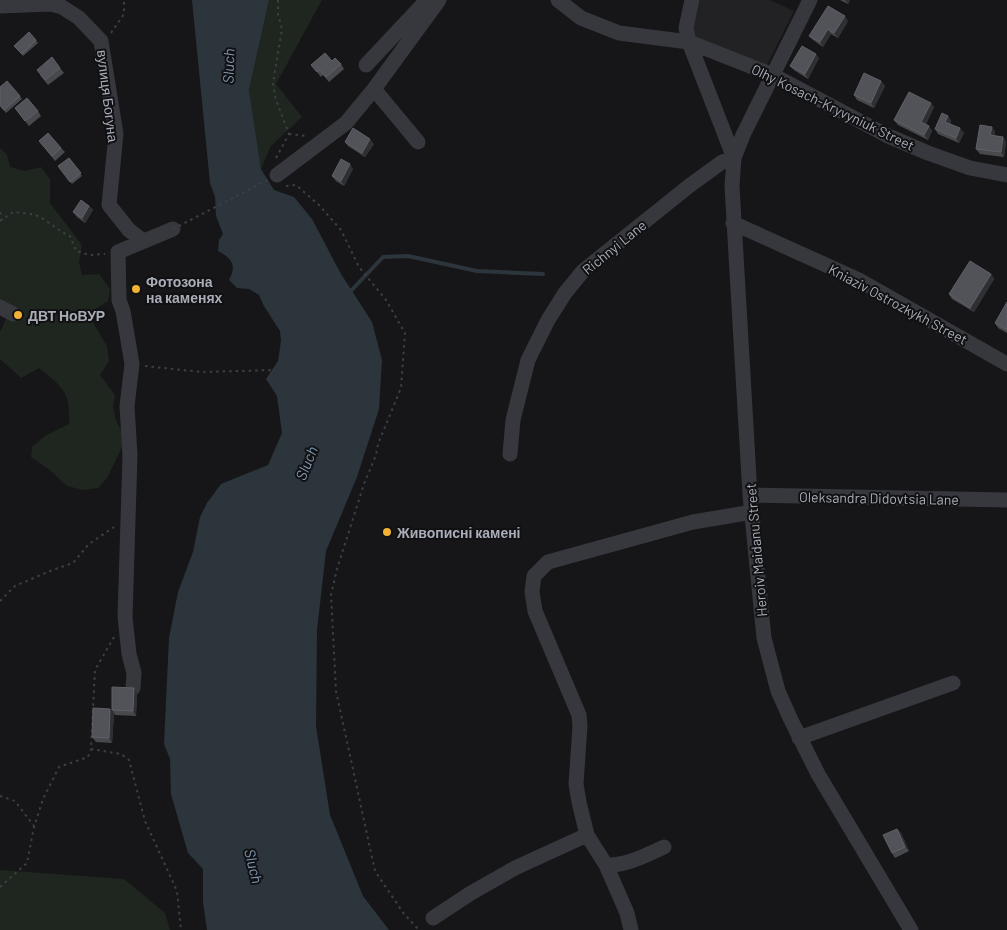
<svg xmlns="http://www.w3.org/2000/svg" width="1007" height="930" viewBox="0 0 1007 930" font-family="Barlow,sans-serif">
<style>
.built{fill:#222225}
.green{fill:#1e261f}
.water{fill:#2c353c}
.lines{fill:none;stroke-linecap:round;stroke-linejoin:round}
.stream{stroke:#2c353c;stroke-width:4}
.path{stroke:#3d3f44;stroke-width:2;stroke-dasharray:2.5 4;stroke-linecap:butt}
.minor{stroke:#37383d;stroke-width:15}
.path-bridge{stroke:#3d3f44;stroke-width:2;stroke-dasharray:2.5 4;stroke-linecap:butt}
.wall{fill:#47494d}
.shaded-wall{fill:#2f3033}
.building{fill:#525359;stroke:#5f6168}
.poi-dot{fill:#f2b134;stroke:#111113;stroke-width:2}
.labels{text-anchor:middle;dominant-baseline:central;stroke-width:4;stroke-linejoin:round;paint-order:stroke}
.street-label{font-size:14px;fill:#a8adb8;stroke:#111113}
.poi-label{font-size:14px;font-weight:bold;fill:#a8adb8;stroke:#111113;text-anchor:start}
.water-label{font-size:15px;font-style:italic;fill:#7f9bb3;stroke:#111113}
</style>
<rect width="100%" height="100%" fill="#161618"/>
<path class="built" d="M 700,0 L 770,0 L 794,11 L 766,67 L 691,37 Z"/>
<path class="green" d="M 269,0 L 322,0 L 276,84 L 302,117 L 271,146 L 261,169 L 249,90 Z
M 0,148 L 7,155 L 10,167 L 25,171 L 41,167 L 50,179 L 50,203 L 82,245 L 79,262 L 82,275 L 99,274 L 110,289 L 108,301 L 88,314 L 107,346 L 109,361 L 100,375 L 115,395 L 113,407 L 116,420 L 122,432 L 123,445 L 107,478 L 98,488 L 83,490 L 67,486 L 51,471 L 31,457 L 32,447 L 45,436 L 69,424 C 71,392 62,387 39,368 L 21,378 L 0,359 L 0,332 L 12,306 L 0,300 Z
M 0,870 L 124,879 L 165,913 L 170,930 L 0,930 Z"/>
<path class="water" d="M 192,0 L 269,0 L 249,90 L 261,169 L 274,190 L 294,197 L 312,219 L 341,274 L 372,322 L 382,360 L 379,409 L 357,477 L 326,551 L 317,630 L 316,726 L 330,815 L 363,896 L 389,930 L 207,930 L 203,902 L 203,869 L 188,853 L 171,794 L 170,759 L 164,744 L 169,638 L 178,592 L 193,552 L 200,517 L 207,503 L 221,484 L 268,465 L 282,433 L 277,396 L 266,379 L 278,361 L 281,341 L 280,331 L 264,306 L 259,295 L 249,289 L 237,288 L 229,280 C 237,266 232,258 218,251 L 219,240 L 223,234 L 216,216 L 215,197 L 210,183 Z"/>
<g class="lines">
<path class="stream" d="M 348,294 L 383,257 L 408,256 L 477,271 L 543,274"/>
<path class="path" d="M 278,0 L 278,14 L 282,29 L 273,83 L 275,97 L 289,134
M 111,33 L 124,14 L 124,0
M 289,134 L 307,136
M 276,158 L 289,134
M 286,186 L 296,185 L 319,205 L 341,230 L 359,267 L 386,300 L 405,333 L 401,388 L 378,444 L 376,455 L 364,484 L 337,569 L 331,595 L 336,691 L 375,871 L 404,914 L 419,930
M 0,212 L 2,221
M 0,221 L 13,212 C 21,213 31,213 38,216 C 50,222 58,231 70,236 L 76,251 L 90,255 L 105,254
M 145,366 L 201,372 L 275,370
M 0,601 L 15,586 L 50,571 L 73,563 L 89,544 L 114,527
M 114,637 L 95,670 L 91,749 L 121,754 L 129,760 L 145,821 L 177,891 L 181,930
M 0,796 L 15,801 L 34,826
M 0,887 L 27,863 L 34,827 L 43,799 L 59,767 L 88,757 L 91,749"/>
<path class="minor" d="M 558,0 L 581,18 L 619,33 L 689,42 L 773,75 L 886,135 L 928,153 L 970,168 L 1007,175
M 810,0 L 743,135 L 734,158 L 732,186 L 750,495 L 764,638 L 778,691 L 791,720 L 818,774 L 911,930
M 0,6 L 51,4 L 62,7 L 79,18 L 101,41 L 116,134 L 109,205 L 129,230 L 143,241
M 366,65 L 427,0
M 374,89 L 418,142
M 277,175 L 346,123 L 374,89 L 439,0
M 733,223 L 859,280 L 1007,364
M 0,307 L 13,314
M 510,454 L 513,420 L 528,360 L 548,320 L 565,293 L 583,271 L 689,186 L 722,162 L 734,158 L 689,42 L 686,28 L 692,0
M 750,495 L 1007,500
M 133,688 L 134,673 L 129,654 L 125,617 L 130,455 L 127,406 L 132,364 L 123,311 L 119,300 L 118,252 L 173,229
M 799,738 L 953,683
M 606,865 C 626,866 646,855 664,847
M 433,918 L 471,893 L 515,868 L 587,835
M 631,930 L 627,913 L 606,865 L 587,835 L 579,802 L 576,784 L 580,726 L 579,715 L 535,611 L 532,592 L 534,576 L 548,562 L 693,522 L 752,512"/>
<path class="path-bridge" d="M 173,229 L 277,175"/>
</g>
<path class="wall" d="M 840,0 L 850,0 L 848,4 Z
M 848,21 L 838,38 L 831,34 L 823,47 L 813,40 L 809,36 Z
M 36,40 L 38,43 L 23,56 L 14,46 Z
M 819,58 L 808,79 L 794,70 L 790,66 Z
M 332,61 L 341,64 L 344,69 L 329,82 L 323,75 L 321,77 L 311,65 Z
M 60,68 L 64,73 L 48,85 L 40,75 Z
M 881,81 L 885,86 L 874,108 L 857,100 L 854,95 Z
M 20,96 L 22,99 L 6,113 L 0,106 Z
M 934,107 L 926,124 L 929,126 L 932,131 L 928,140 L 898,125 L 894,120 Z
M 15,108 L 38,111 L 41,116 L 29,126 Z
M 948,116 L 951,121 L 950,124 L 964,133 L 959,143 L 938,134 L 935,129 Z
M 995,131 L 994,136 L 1003,137 L 1006,142 L 1004,157 L 980,154 L 976,149 Z
M 39,141 L 61,148 L 65,152 L 55,161 Z
M 345,142 L 374,144 L 365,157 L 348,146 Z
M 69,158 L 82,176 L 72,184 L 58,166 Z
M 353,169 L 344,186 L 336,181 L 332,176 Z
M 89,206 L 93,210 L 85,223 L 77,217 L 73,212 Z
M 991,274 L 994,279 L 974,312 L 952,299 L 949,294 Z
M 1007,302 L 1007,333 L 998,328 L 995,323 Z
M 134,688 L 137,693 L 136,716 L 115,715 L 112,710 Z
M 114,713 L 112,743 L 96,742 L 92,737 Z
M 897,829 L 901,833 L 909,851 L 895,858 L 892,853 Z"/>
<path class="shaded-wall" d="M 845,0 L 850,0 L 848,4 Z
M 845,16 L 848,21 L 838,38 L 834,33 Z
M 828,29 L 831,34 L 823,47 L 820,42 Z
M 816,54 L 819,58 L 808,79 L 805,74 Z
M 881,81 L 885,86 L 874,108 L 871,103 Z
M 931,103 L 934,107 L 924,127 L 921,122 Z
M 948,116 L 951,121 L 949,127 L 945,122 Z
M 929,126 L 932,131 L 928,140 L 924,135 Z
M 992,127 L 995,131 L 994,140 L 990,135 Z
M 960,128 L 964,133 L 959,143 L 956,138 Z
M 1003,137 L 1006,142 L 1004,157 L 1001,152 Z
M 370,139 L 374,144 L 365,157 L 362,153 Z
M 350,164 L 353,169 L 344,186 L 341,181 Z
M 89,206 L 93,210 L 85,223 L 82,218 Z
M 991,274 L 994,279 L 974,312 L 970,308 Z
M 134,688 L 137,693 L 136,716 L 133,711 Z
M 110,709 L 114,713 L 112,743 L 109,738 Z
M 897,829 L 901,833 L 909,851 L 905,847 Z"/>
<path class="building" d="M 828,6 L 845,16 L 834,33 L 828,29 L 820,42 L 809,36 Z
M 29,32 L 36,40 L 22,54 L 14,46 Z
M 802,46 L 816,54 L 805,74 L 790,66 Z
M 325,53 L 332,61 L 335,58 L 341,64 L 326,77 L 319,70 L 317,72 L 311,65 Z
M 52,57 L 60,68 L 45,80 L 37,70 Z
M 864,73 L 881,81 L 871,103 L 854,95 Z
M 7,81 L 20,96 L 4,110 L 0,105 L 0,87 Z
M 909,92 L 931,103 L 921,122 L 929,126 L 924,135 L 894,120 Z
M 27,98 L 38,111 L 25,121 L 15,108 Z
M 942,113 L 948,116 L 945,122 L 960,128 L 956,138 L 935,129 Z
M 980,125 L 992,127 L 990,135 L 1003,137 L 1001,152 L 976,149 Z
M 353,128 L 370,139 L 362,153 L 345,142 Z
M 48,133 L 61,148 L 52,156 L 39,141 Z
M 69,158 L 81,173 L 70,182 L 58,166 Z
M 341,159 L 350,164 L 341,181 L 332,176 Z
M 81,200 L 89,206 L 82,218 L 73,212 Z
M 970,261 L 991,274 L 970,308 L 949,294 Z
M 1007,302 L 1007,330 L 995,323 Z
M 112,687 L 134,688 L 133,711 L 112,710 Z
M 93,708 L 110,709 L 109,738 L 92,737 Z
M 897,829 L 905,847 L 892,853 L 883,835 Z"/>
<g class="poi-dot">
<circle cx="136" cy="289" r="5"/>
<circle cx="18" cy="315" r="5"/>
<circle cx="387" cy="532" r="5"/>
</g>
<g class="labels">
<g class="street-label">
<text transform="translate(108 96) rotate(83)">вулиця Богуна</text>
<text transform="translate(833 107) rotate(26)">Olhy Kosach-Kryvyniuk Street</text>
<text transform="translate(614 247) rotate(-39)">Richnyi Lane</text>
<text transform="translate(898 304) rotate(28)">Kniaziv Ostrozkykh Street</text>
<text transform="translate(879 498) rotate(1)">Oleksandra Didovtsia Lane</text>
<text transform="translate(756 550) rotate(-95)">Heroiv Maidanu Street</text>
</g>
<g class="poi-label">
<text x="146" y="281">Фотозона<tspan x="146" dy="16">на каменях</tspan></text>
<text x="28" y="315">ДВТ НоВУР</text>
<text x="397" y="532">Живописні камені</text>
</g>
<g class="water-label">
<text transform="translate(228 66) rotate(-88)">Sluch</text>
<text transform="translate(306 463) rotate(-68)">Sluch</text>
<text transform="translate(254 866) rotate(76)">Sluch</text>
</g>
</g>
</svg>
